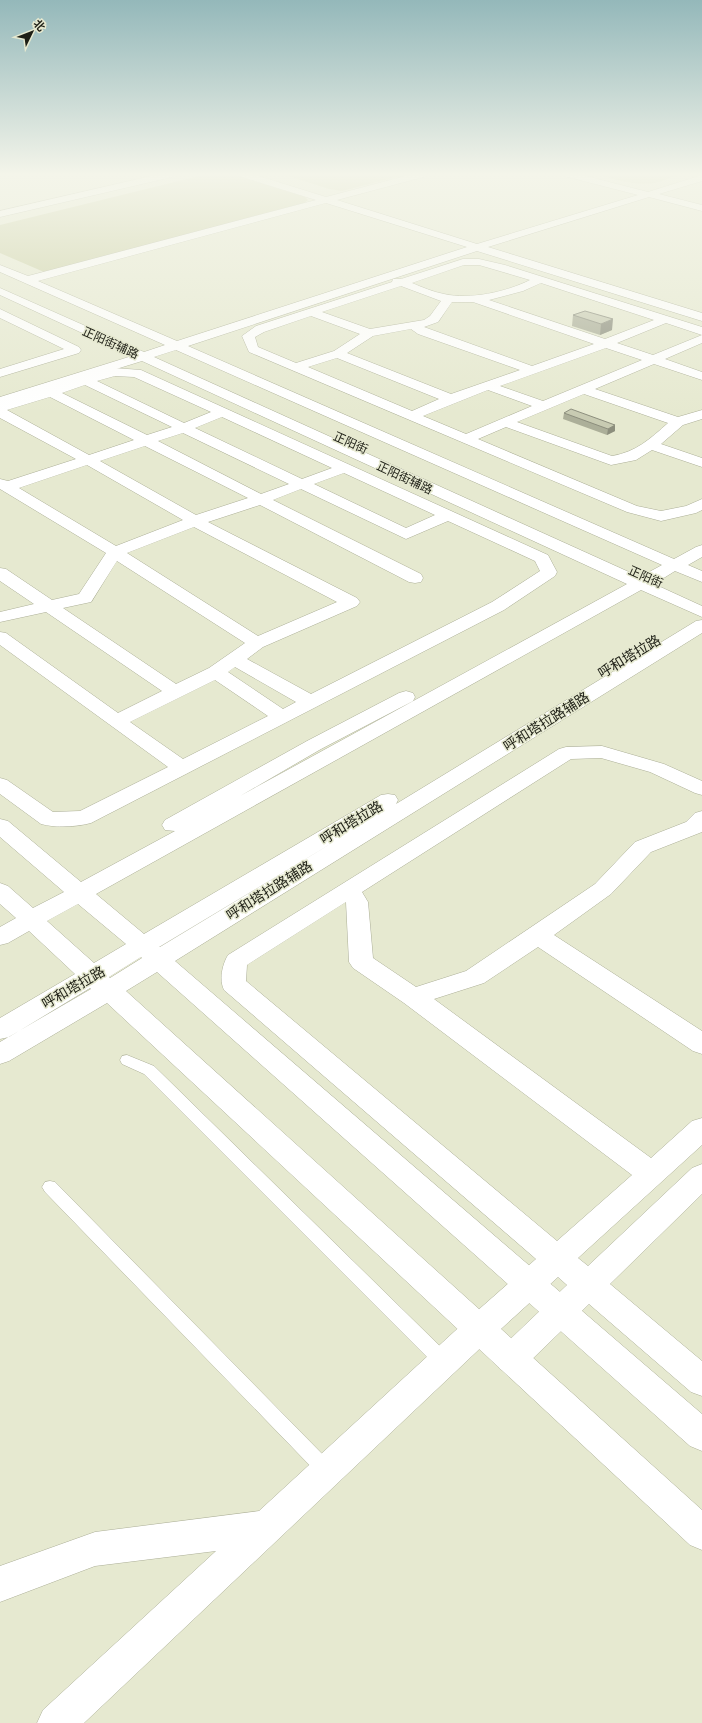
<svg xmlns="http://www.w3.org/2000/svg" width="702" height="1723" viewBox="0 0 702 1723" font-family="'Exo 2','Noto Sans SC',sans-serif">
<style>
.green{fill:#c8cd9e}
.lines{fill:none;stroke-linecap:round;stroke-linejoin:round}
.lane-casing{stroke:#acaf97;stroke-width:1}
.street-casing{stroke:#acaf97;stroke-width:1}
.secondary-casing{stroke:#acaf97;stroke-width:1}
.lane{fill:#fff;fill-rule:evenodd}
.street{fill:#fff;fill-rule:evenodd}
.secondary{fill:#fff;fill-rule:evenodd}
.wall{fill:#acaf99}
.shaded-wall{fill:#8c8e7d}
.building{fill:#c8cbb2;stroke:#8c8e7d}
.labels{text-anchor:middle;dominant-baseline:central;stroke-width:3;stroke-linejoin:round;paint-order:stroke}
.far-street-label{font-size:12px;fill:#1d1e15;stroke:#e6e9d0}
.street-label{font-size:14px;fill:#1d1e15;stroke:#e6e9d0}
</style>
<rect width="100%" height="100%" fill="#e6e9d0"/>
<path class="green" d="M 207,174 L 232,174 L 305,197 L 308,200 L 304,203 L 44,272 L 0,253 L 0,225 Z
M 282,174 L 408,174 L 342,191 L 329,189 Z
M 595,174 L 681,174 C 672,177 663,181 654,183 C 635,186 614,179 595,174 Z"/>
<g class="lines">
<defs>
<path id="lane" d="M 127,1055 L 154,1066 L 450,1356 L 453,1362 L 450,1368 L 444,1370 L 438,1368 L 144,1074 L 122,1064 L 120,1060 L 122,1056 Z
M 50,1181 L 55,1182 L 333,1465 L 336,1471 L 333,1477 L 327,1480 L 321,1477 L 45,1192 L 42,1187 L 45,1182 Z"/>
<path id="street" d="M 463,259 L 479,259 L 505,265 L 702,327 L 702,335 L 666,323 L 617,343 L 653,355 L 702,335 L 702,343 L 665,359 L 702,372 L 702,380 L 654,364 L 595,389 L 678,417 L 702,410 L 702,419 L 683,425 L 661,444 L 702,458 L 702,467 L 652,450 L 636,460 L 611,465 L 506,427 L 478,439 L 637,506 L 661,511 L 686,506 L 702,499 L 702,510 L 696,513 L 661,521 L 627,512 L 249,352 L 242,336 L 256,326 L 392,282 L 393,279 L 401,279 ZM 464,265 L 479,265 L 530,280 C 506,292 470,300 444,294 C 433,292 422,287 412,283 ZM 541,283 L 654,320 L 605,339 L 489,300 L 523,291 ZM 401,286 L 441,301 L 430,316 L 424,320 L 370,329 L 322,312 ZM 452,302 L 473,302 L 594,344 L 532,366 L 424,327 L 438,322 ZM 311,316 L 360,334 L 334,351 L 296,363 L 258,347 L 255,337 L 264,332 ZM 411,329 L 418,334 L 520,370 L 451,394 L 347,353 L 373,336 ZM 606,348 L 642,360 L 543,401 L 500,386 ZM 337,358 L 439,399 L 412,411 L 308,367 ZM 488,390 L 532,406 L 466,434 L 423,416 ZM 584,394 L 668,423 C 650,439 636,452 612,456 L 517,422 Z
M 0,309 L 79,347 L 81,350 L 79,353 L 0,377 L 0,369 L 64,349 L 0,318 Z
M 114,368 L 141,370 L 548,555 L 557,572 L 555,576 L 504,610 L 91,823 C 76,827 56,828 41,824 L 0,794 L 0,778 L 7,780 L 53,812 L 80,811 L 168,767 L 0,645 L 0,632 L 6,633 L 118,713 L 162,691 L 46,612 L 0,622 L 0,612 L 34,604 L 0,581 L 0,568 L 6,569 L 52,600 L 79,594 L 106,553 L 0,489 L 0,479 L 8,481 L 76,459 L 0,418 L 0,404 ZM 115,376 L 134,377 L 211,412 L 184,423 L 97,381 ZM 85,385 L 172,427 L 147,435 L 62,393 ZM 50,397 L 134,440 L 89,455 L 7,410 ZM 222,417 L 332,468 L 302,479 L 195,428 ZM 183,433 L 289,484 L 261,494 L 158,441 ZM 145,446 L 248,498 L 196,515 L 100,461 ZM 87,465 L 183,520 L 116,546 L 19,488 ZM 344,473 L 435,515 L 406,528 L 314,484 ZM 301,489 L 406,539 L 448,521 L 535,561 L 540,571 L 492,602 L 311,694 L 247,659 L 263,647 L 357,606 L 360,602 L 357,598 L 208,522 L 260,505 L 409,582 L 415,583 L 421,582 L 423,578 L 421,574 L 273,500 ZM 194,527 L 337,602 L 258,636 L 127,553 ZM 117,561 L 245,643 L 209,668 L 176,684 L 63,608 L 91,602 ZM 235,667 L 296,702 L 283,709 L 228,672 ZM 215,680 L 268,716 L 183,759 L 130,722 Z
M 602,746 L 664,764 L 702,781 L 702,795 L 695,793 L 650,772 L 601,758 L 571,759 L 362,892 L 368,902 L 373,958 L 416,987 L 466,971 L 595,884 L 635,842 L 686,822 L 695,813 L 702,811 L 702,832 L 651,852 L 611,894 L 554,935 L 702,1031 L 702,1054 L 693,1051 L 538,947 L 484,983 L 434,999 L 651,1158 L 692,1121 L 702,1118 L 702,1145 L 578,1258 L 588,1266 L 692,1168 L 702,1164 L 702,1194 L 610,1284 L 702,1361 L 702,1396 L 691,1392 L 589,1304 L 522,1369 L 511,1374 L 500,1369 L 495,1359 L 500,1349 L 567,1285 L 558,1277 L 490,1339 L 84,1723 L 37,1723 L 43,1710 L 216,1551 L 95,1566 L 0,1602 L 0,1566 L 95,1532 L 259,1511 L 468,1319 L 536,1259 L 224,990 C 219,980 222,965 228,955 L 559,749 L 566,747 ZM 346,902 L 349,962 L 353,968 L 404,1003 L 632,1175 L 557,1241 L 246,981 L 247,965 Z"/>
<path id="secondary" d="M 160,174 L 177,174 L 172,177 L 0,217 L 0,211 Z
M 237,174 L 252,174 L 326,197 L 413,174 L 429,174 L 427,176 L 337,200 L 477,244 L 638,195 L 564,176 L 562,174 L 578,174 L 648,192 L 702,175 L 702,181 L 659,194 L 702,205 L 702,211 L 649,197 L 488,247 L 702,313 L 702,321 L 477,251 L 188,346 L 674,559 L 696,547 L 702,545 L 702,557 L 688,565 L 702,571 L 702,582 L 675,571 L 654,584 L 702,606 L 702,617 L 641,590 L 96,894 L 144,934 L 381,795 L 388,794 L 395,795 L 398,800 L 396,804 L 696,621 L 702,620 L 702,633 L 175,961 L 702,1414 L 702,1451 L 690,1446 L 157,972 L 126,991 L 702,1510 L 702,1550 L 690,1545 L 107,1003 L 9,1061 L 0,1064 L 0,1042 L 91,989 L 90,988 L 9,1037 L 0,1039 L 0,1018 L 75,974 L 29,931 L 8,943 L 0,945 L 0,927 L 16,918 L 0,904 L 0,883 L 8,886 L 33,908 L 64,892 L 0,837 L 0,819 L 8,821 L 81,882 L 175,831 L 165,830 L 162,825 L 165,820 L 307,741 L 399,693 L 406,691 L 413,693 L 415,697 L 413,701 L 321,749 L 240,796 L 627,584 L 142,361 L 0,405 L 0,397 L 132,356 L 0,295 L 0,288 L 144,352 L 165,345 L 0,272 L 0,265 L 28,276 L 316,200 L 239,176 ZM 326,203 L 467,247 L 177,341 L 38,281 ZM 176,350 L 662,565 L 640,577 L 154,357 ZM 342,837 L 160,947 L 159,947 ZM 78,904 L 126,944 L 94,963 L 47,921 ZM 141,957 L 142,958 L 110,978 L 109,977 Z"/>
</defs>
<use href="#lane" class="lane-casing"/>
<use href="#street" class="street-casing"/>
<use href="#secondary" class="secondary-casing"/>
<use href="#lane" class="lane"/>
<use href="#street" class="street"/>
<use href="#secondary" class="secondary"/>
</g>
<path class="wall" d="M 585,311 L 612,330 L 600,335 L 572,326 L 573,315 Z
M 564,413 L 615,425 L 615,431 L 607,435 L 563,419 Z"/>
<path class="shaded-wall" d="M 613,319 L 612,330 L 600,335 L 601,324 Z
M 615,425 L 615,431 L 607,435 L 608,429 Z"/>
<path class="building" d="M 585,311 L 613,319 L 601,324 L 573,315 Z
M 571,409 L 615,425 L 608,429 L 564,413 Z"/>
<linearGradient id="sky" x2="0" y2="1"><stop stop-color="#94b8ba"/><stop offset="0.42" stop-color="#f4f5ea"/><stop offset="1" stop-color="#f4f5ea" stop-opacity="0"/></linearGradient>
<rect width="702" height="415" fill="url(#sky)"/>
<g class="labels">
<g class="far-street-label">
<text transform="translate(111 342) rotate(24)">正阳街辅路</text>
<text transform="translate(351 442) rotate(24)">正阳街</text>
<text transform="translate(405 477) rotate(25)">正阳街辅路</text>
<text transform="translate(646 576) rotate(24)">正阳街</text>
</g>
<g class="street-label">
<text transform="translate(629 656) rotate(-31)">呼和塔拉路</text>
<text transform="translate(546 721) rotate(-32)">呼和塔拉路辅路</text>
<text transform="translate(351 822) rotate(-31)">呼和塔拉路</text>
<text transform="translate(269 890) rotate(-32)">呼和塔拉路辅路</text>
<text transform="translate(73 987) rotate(-30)">呼和塔拉路</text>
</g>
</g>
<g transform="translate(32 32) rotate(47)" stroke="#e6e9d0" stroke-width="3" paint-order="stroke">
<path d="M0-3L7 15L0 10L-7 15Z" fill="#1d1e15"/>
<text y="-6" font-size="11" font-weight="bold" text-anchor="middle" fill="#1d1e15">北</text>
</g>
</svg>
